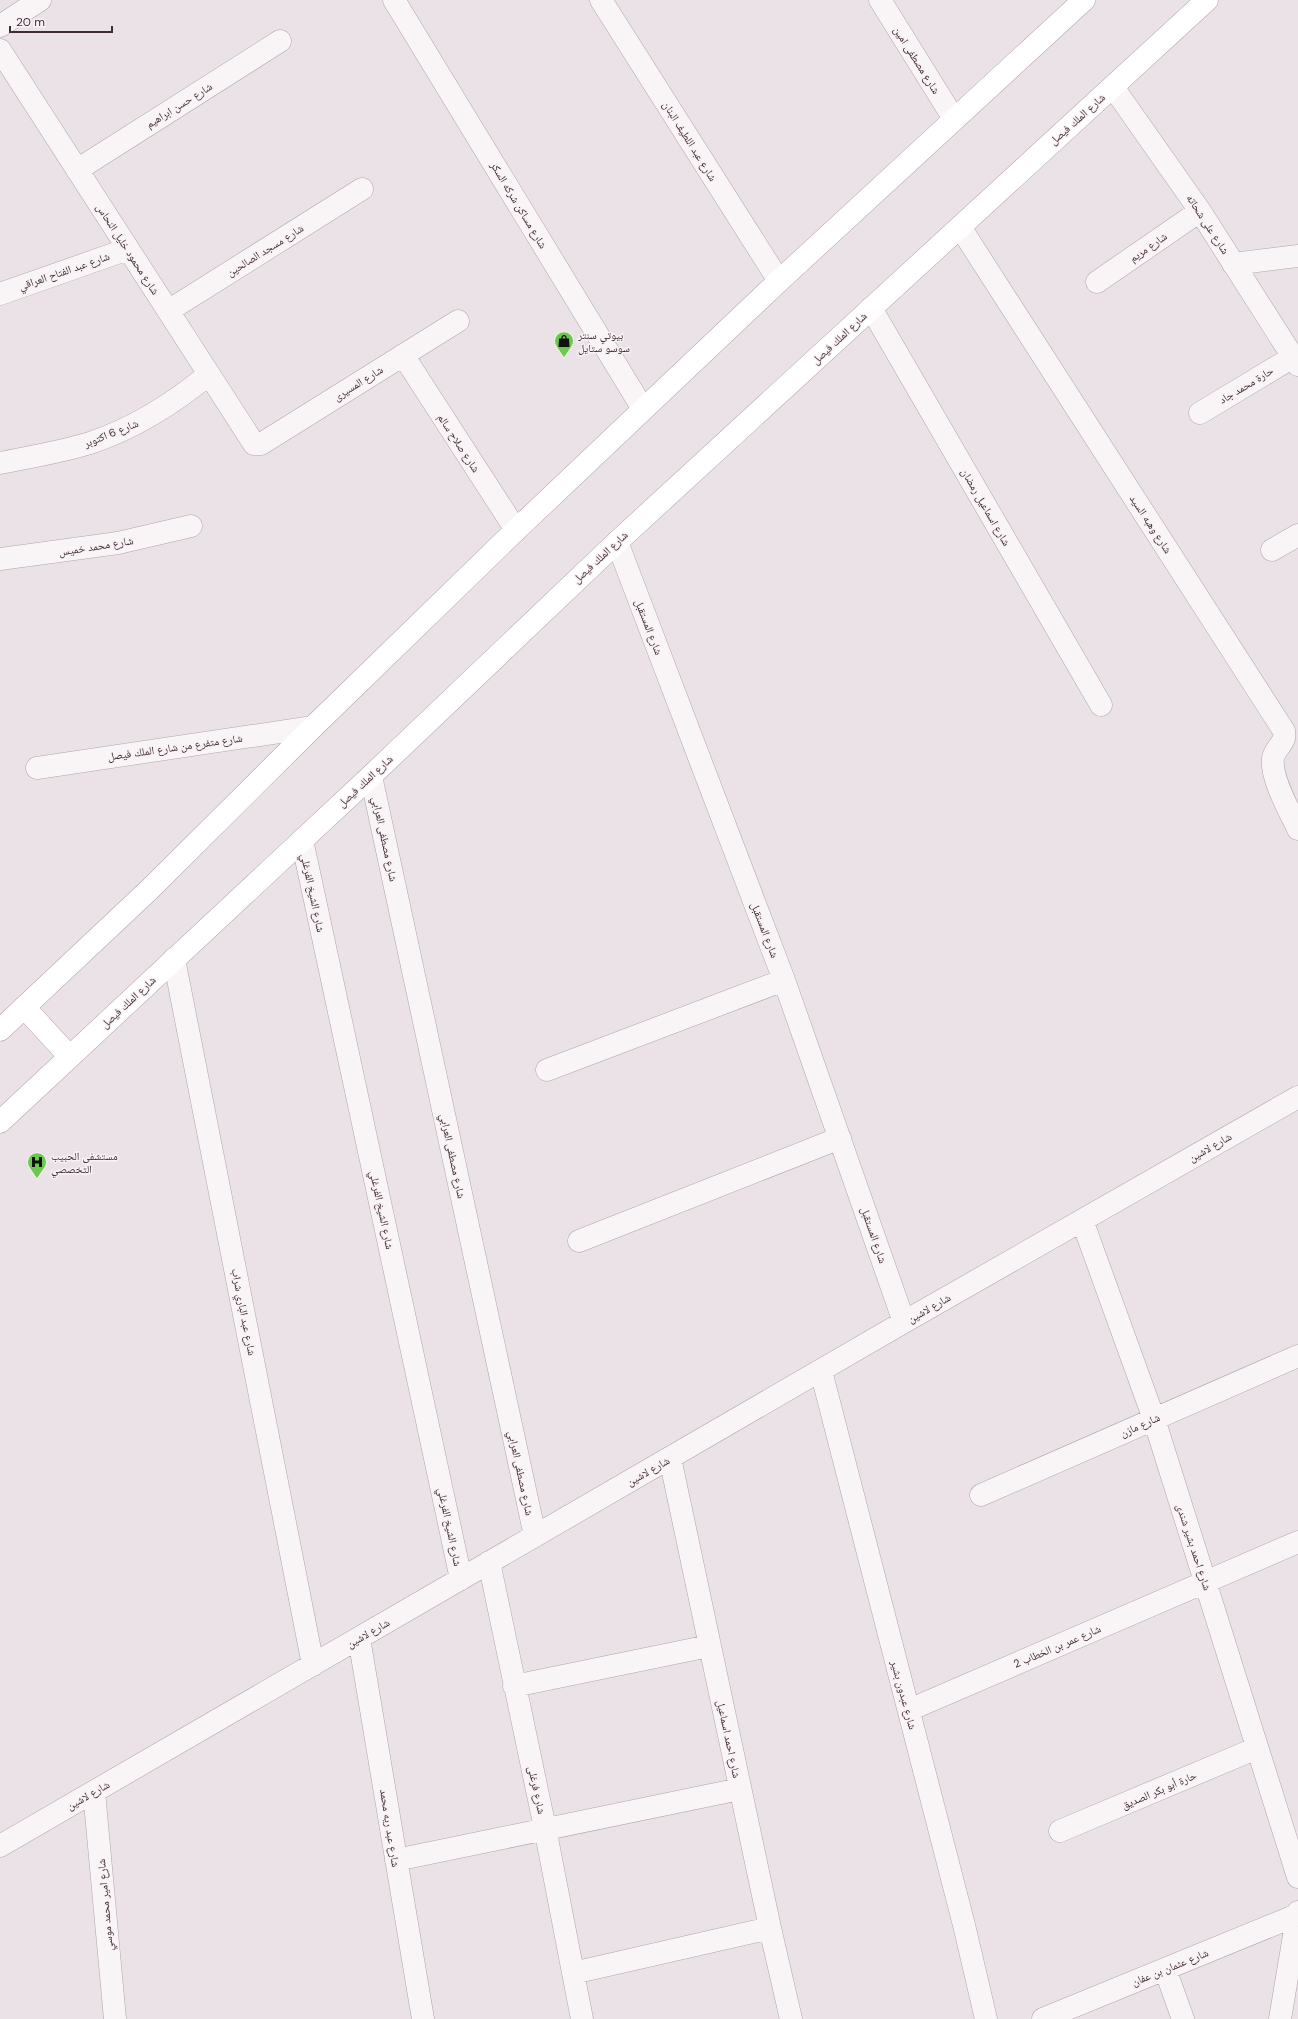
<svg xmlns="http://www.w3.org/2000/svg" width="1298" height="2019" viewBox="0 0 1298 2019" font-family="'DM Sans','Noto Naskh Arabic',sans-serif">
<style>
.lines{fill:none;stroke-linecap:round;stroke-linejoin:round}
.minor-casing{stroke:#b1a4aa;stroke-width:23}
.major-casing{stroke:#b5a2ac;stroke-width:23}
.minor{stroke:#f9f5f7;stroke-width:22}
.major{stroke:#fff;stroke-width:22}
.labels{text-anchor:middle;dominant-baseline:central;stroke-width:3;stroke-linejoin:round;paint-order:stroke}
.street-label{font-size:11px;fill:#422b35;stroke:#f8f2f5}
.poi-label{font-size:11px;fill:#422b35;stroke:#f8f2f5;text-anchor:start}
</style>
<rect width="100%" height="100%" fill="#eae2e6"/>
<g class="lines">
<defs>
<path id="minor" d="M 394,0 L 643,409
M 601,0 L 779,281
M 880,0 L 954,119
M 0,26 L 40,0
M 0,50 L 254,444 L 261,444 L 458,321
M 1113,87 L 1200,211 L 1298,365
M 77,170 L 280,41
M 960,227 L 1284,731 C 1287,743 1275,747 1273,758 C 1270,777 1290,812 1298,829
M 1233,264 L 1298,256
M 1097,282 L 1200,211
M 0,294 L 128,249
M 871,308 L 1101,705
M 168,311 L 362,189
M 403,355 L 516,530
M 1200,413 L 1293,357
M 0,463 C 30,457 61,452 90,443 C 135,428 173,404 209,374
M 617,542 L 784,980 L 904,1322
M 1272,550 L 1298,535
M 0,559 L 118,543 L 191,526
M 37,768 L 313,727
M 371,776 L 535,1536
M 302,840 L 461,1579
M 174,959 L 313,1665
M 547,1070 L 784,980
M 1082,1220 L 1154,1419 L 1298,1877
M 579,1241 L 840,1138
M 821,1371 L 964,1925 L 986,2019
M 670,1458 L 770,1928 L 791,2019
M 981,1495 L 1298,1356
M 489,1562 L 545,1828 L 582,2019
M 359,1638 L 423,2019
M 514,1686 L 709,1646
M 909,1710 L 1298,1542
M 94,1792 L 115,2019
M 1060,1831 L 1257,1748
M 0,1846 L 904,1322 L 1298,1097
M 396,1860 L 740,1789
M 1165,1969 L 1183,2019
M 573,1973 L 770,1928
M 1043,2019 L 1297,1915
M 1280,2019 L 1298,1912"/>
<path id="major" d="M 24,1007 L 70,1057
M 0,1030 L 150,889 L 313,727 L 516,530 L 779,281 L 1084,0
M 0,1122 L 371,776 L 617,542 L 1207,0"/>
</defs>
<use href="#minor" class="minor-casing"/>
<use href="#major" class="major-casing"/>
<use href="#minor" class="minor"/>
<use href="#major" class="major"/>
</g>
<defs>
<symbol id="shop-pin" viewBox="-11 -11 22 30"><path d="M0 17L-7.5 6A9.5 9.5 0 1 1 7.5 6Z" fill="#6bca4d" stroke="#f8f2f5"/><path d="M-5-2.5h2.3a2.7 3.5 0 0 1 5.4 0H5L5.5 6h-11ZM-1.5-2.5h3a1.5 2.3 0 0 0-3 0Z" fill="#111"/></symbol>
<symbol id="hospital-pin" viewBox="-11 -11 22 30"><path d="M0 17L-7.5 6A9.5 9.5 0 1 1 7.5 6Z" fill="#6bca4d" stroke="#f8f2f5"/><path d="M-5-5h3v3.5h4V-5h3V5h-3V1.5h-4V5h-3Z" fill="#111"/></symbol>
</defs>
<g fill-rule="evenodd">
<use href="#shop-pin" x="553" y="330" width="22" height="30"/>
<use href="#hospital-pin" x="26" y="1151" width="22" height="30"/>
</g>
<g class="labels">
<g class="street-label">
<text transform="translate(917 60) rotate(58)">شارع مصطفى امين</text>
<text transform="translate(179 105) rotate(-32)">شارع حسن ابراهيم</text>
<text transform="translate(1077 119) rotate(-42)">شارع الملك فيصل</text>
<text transform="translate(690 141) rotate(58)">شارع عبد اللطيف البنان</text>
<text transform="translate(519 205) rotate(59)">شارع مساكن شركه السكر</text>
<text transform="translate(1208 224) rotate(57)">شارع على شحاته</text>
<text transform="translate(1148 247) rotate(-35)">شارع مريم</text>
<text transform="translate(128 249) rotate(57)">شارع محمود خليل النحاس</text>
<text transform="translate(265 250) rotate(-32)">شارع مسجد الصالحين</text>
<text transform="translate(64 271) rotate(-19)">شارع عبد الفتاح العراقي</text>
<text transform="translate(839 338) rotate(-43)">شارع الملك فيصل</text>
<text transform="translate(358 383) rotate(-32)">شارع المسيرى</text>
<text transform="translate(1246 385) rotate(-31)">حارة محمد جاد</text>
<text transform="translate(111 433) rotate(-22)">شارع 6 اكتوبر</text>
<text transform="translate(459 443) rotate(57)">شارع صلاح سالم</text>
<text transform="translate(986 507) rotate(60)">شارع اسماعيل رمضان</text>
<text transform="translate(1151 524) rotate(57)">شارع وهبه السيد</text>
<text transform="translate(96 546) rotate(-9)">شارع محمد خميس</text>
<text transform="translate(600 557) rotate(-43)">شارع الملك فيصل</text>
<text transform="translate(649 627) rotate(69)">شارع المستقبل</text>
<text transform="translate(175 747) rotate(-8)">شارع متفرع من شارع الملك فيصل</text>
<text transform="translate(365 781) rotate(-43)">شارع الملك فيصل</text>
<text transform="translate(385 839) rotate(78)">شارع مصطفى العرابي</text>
<text transform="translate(313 893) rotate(78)">شارع الشيخ الفرغلي</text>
<text transform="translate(765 930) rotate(69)">شارع المستقبل</text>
<text transform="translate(128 1002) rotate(-43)">شارع الملك فيصل</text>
<text transform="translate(1210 1147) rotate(-30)">شارع لاشين</text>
<text transform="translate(453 1156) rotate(78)">شارع مصطفى العرابي</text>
<text transform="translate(382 1210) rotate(78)">شارع الشيخ الفرغلي</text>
<text transform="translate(874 1235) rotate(71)">شارع المستقبل</text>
<text transform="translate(929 1308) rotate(-30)">شارع لاشين</text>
<text transform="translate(244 1312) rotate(79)">شارع عبد الباري شراب</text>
<text transform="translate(1140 1425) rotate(-24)">شارع مازن</text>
<text transform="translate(648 1471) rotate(-30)">شارع لاشين</text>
<text transform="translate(521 1473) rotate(78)">شارع مصطفى العرابي</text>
<text transform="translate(450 1527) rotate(78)">شارع الشيخ الفرغلي</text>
<text transform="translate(1194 1547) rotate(72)">شارع احمد بشير شندى</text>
<text transform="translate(368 1633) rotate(-30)">شارع لاشين</text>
<text transform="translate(1057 1646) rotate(-23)">شارع عمر بن الخطاب 2</text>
<text transform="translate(904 1695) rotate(75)">شارع عبدون بشير</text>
<text transform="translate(729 1739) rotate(78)">شارع احمد اسماعيل</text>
<text transform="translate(537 1790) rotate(78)">شارع فرغلى</text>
<text transform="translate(1159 1790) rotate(-23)">حارة أبو بكر الصديق</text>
<text transform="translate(88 1795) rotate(-30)">شارع لاشين</text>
<text transform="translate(390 1828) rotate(81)">شارع عبد ريه محمد</text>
<text transform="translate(105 1905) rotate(-95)">شارع امير محمد موسي</text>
<text transform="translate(1170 1967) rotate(-22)">شارع عثمان بن عفان</text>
</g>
<g class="poi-label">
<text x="578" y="335">بيوتي سنتر<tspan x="578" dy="13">سوسو ستايل</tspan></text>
<text x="51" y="1156">مستشفى الحبيب<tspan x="51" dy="13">التخصصي</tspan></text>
</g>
</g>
<path d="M10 26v6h102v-6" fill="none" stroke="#422b35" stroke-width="2"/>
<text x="16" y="26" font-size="12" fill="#422b35" stroke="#f8f2f5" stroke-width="3" paint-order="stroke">20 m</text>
</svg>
